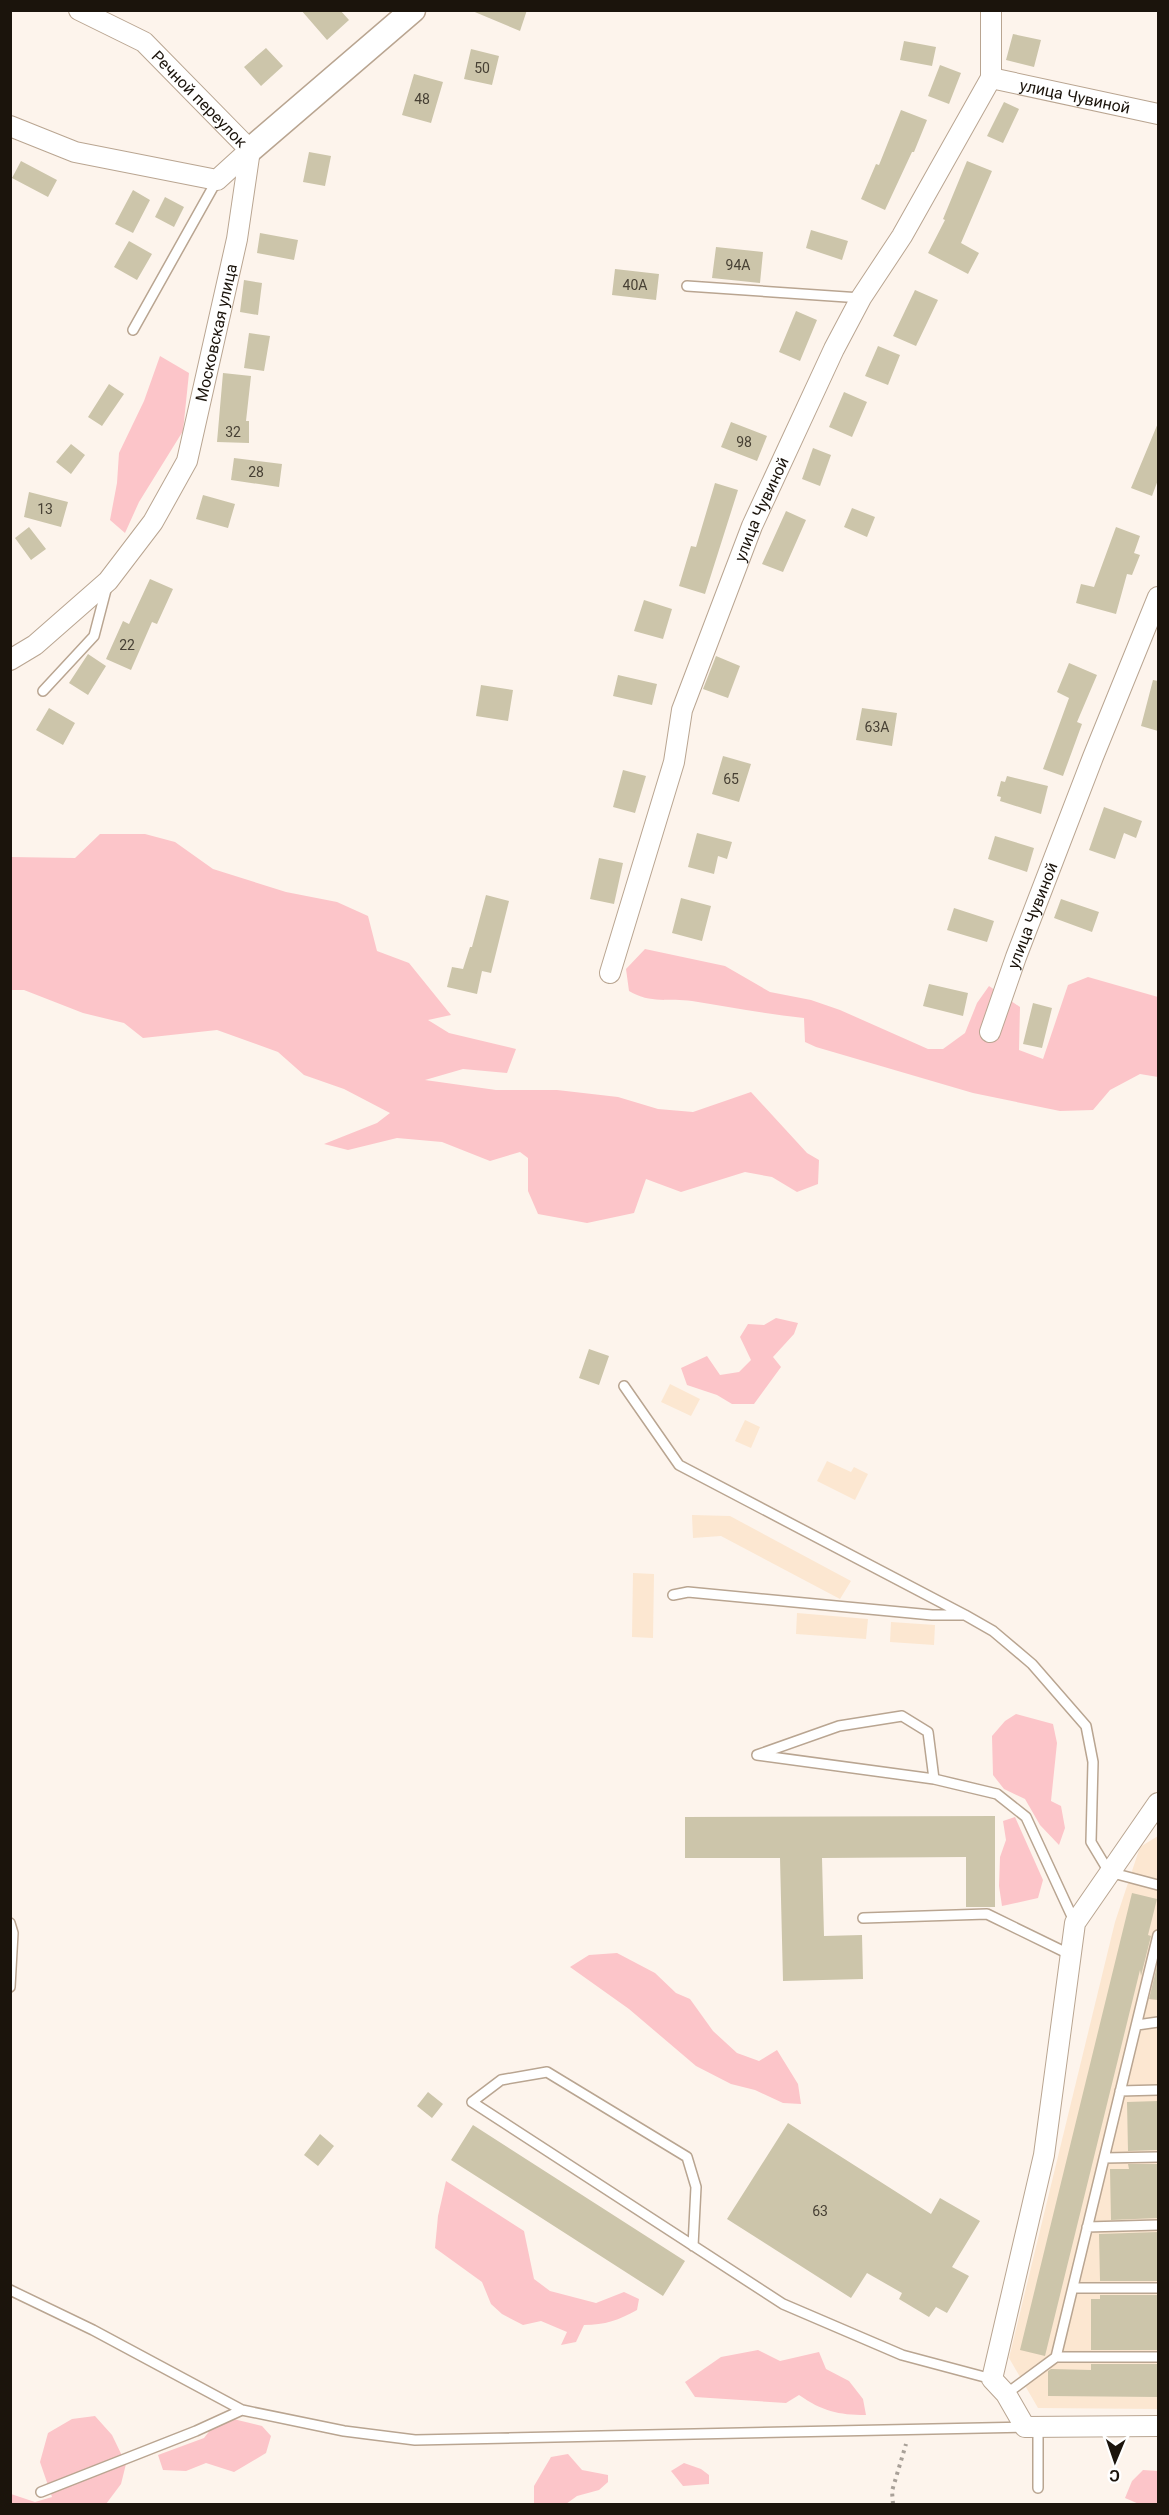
<svg xmlns="http://www.w3.org/2000/svg" width="1169" height="2515" viewBox="0 0 1169 2515" font-family="Roboto,sans-serif">
<style>
.built{fill:#fce7d1}
.green{fill:#fcc5c9}
.building{fill:#ccc5aa}
.lines{fill:none;stroke-linecap:round;stroke-linejoin:round}
.service-casing{stroke:#b9a591;stroke-width:12}
.minor-casing{stroke:#b9a591;stroke-width:22}
.tertiary-casing{stroke:#b9a591;stroke-width:27}
.path{stroke:#a8a098;stroke-width:4;stroke-dasharray:3 4.5;stroke-linecap:butt}
.service{stroke:#fff;stroke-width:9}
.minor{stroke:#fff;stroke-width:20}
.tertiary{stroke:#fff;stroke-width:24}
.labels{text-anchor:middle;dominant-baseline:central;stroke-width:6;stroke-linejoin:round;paint-order:stroke}
.number-label{font-size:14px;fill:#474034}
.street-label{font-size:16px;fill:#1b140c;stroke:#fff}
</style>
<rect width="100%" height="100%" fill="#fdf4ec"/>
<path class="built" d="M 670,1384 L 700,1399 L 691,1416 L 661,1402 Z
M 745,1420 L 760,1427 L 751,1448 L 735,1441 Z
M 827,1461 L 851,1472 L 854,1467 L 868,1474 L 855,1500 L 817,1481 Z
M 692,1515 L 730,1516 L 851,1581 L 840,1599 L 721,1536 L 693,1538 Z
M 633,1573 L 654,1574 L 653,1638 L 632,1637 Z
M 797,1613 L 868,1619 L 866,1639 L 796,1634 Z
M 891,1622 L 935,1625 L 934,1645 L 890,1642 Z
M 1158,1836 L 1158,2409 L 1038,2408 L 1009,2358 L 1115,1922 L 1140,1847 Z"/>
<path class="green" d="M 160,356 L 189,373 L 183,431 L 139,502 L 125,533 L 110,520 L 117,483 L 119,453 L 144,401 Z
M 100,834 L 145,834 L 175,842 L 213,869 L 286,892 L 337,902 L 368,916 L 377,951 L 409,963 L 451,1015 L 428,1020 L 449,1033 L 516,1049 L 507,1073 L 463,1069 L 425,1080 L 496,1090 L 557,1090 L 618,1097 L 658,1109 L 693,1112 L 751,1092 L 807,1153 L 819,1160 L 818,1184 L 797,1192 L 772,1177 L 745,1172 L 681,1192 L 646,1179 L 634,1213 L 587,1223 L 538,1214 L 528,1191 L 528,1158 L 520,1152 L 490,1161 L 442,1142 L 397,1138 L 348,1150 L 324,1144 L 377,1123 L 390,1113 L 344,1089 L 304,1075 L 278,1052 L 217,1030 L 143,1038 L 124,1023 L 83,1013 L 24,990 L 11,990 L 11,857 L 75,858 Z
M 645,949 L 725,966 L 770,992 L 811,1000 L 840,1010 L 928,1049 L 943,1049 L 965,1033 L 977,1003 L 989,986 L 1020,1007 L 1019,1050 L 1043,1059 L 1068,985 L 1088,977 L 1158,997 L 1158,1077 L 1140,1074 L 1110,1090 L 1093,1110 L 1060,1111 L 973,1093 L 816,1047 L 805,1042 L 804,1018 C 766,1014 730,1007 692,1001 C 669,998 651,1004 629,991 L 626,969 Z
M 776,1318 L 798,1323 L 794,1334 L 773,1357 L 781,1367 L 754,1404 L 732,1404 L 717,1395 L 687,1385 L 681,1368 L 707,1356 L 720,1375 L 739,1372 L 751,1360 L 740,1337 L 748,1324 L 764,1325 Z
M 1016,1714 L 1053,1724 L 1057,1743 L 1051,1801 L 1061,1806 L 1065,1828 L 1059,1845 L 1040,1825 L 1025,1799 L 1004,1789 L 993,1775 L 992,1736 L 1005,1721 Z
M 1015,1817 L 1043,1880 L 1038,1898 L 1002,1906 L 999,1886 L 1000,1857 L 1006,1840 L 1003,1821 Z
M 617,1953 L 655,1973 L 676,1993 L 690,1999 L 713,2031 L 737,2053 L 759,2061 L 777,2050 L 798,2084 L 801,2104 L 783,2103 L 755,2090 L 731,2084 L 696,2066 L 629,2009 L 570,1967 L 589,1955 Z
M 446,2181 L 524,2231 L 534,2279 L 550,2291 L 596,2303 L 624,2292 L 639,2299 L 637,2310 C 619,2320 605,2325 584,2325 L 576,2342 L 561,2345 L 567,2332 L 541,2321 L 523,2325 L 502,2314 L 491,2304 L 482,2282 L 435,2248 L 438,2216 Z
M 758,2350 L 780,2361 L 819,2352 L 826,2369 L 849,2381 L 863,2399 L 866,2415 C 838,2415 822,2411 799,2395 L 786,2403 L 695,2397 L 685,2382 L 721,2357 Z
M 95,2416 L 112,2435 L 126,2464 L 121,2484 L 106,2504 L 11,2504 L 11,2494 L 35,2502 L 52,2497 L 40,2462 L 48,2433 L 72,2419 Z
M 221,2416 L 262,2426 L 271,2436 L 266,2453 L 234,2472 L 206,2463 L 186,2471 L 163,2470 L 158,2455 L 204,2438 Z
M 568,2454 L 582,2470 L 608,2475 L 608,2482 L 599,2490 L 577,2496 L 566,2504 L 534,2504 L 534,2486 L 551,2457 Z
M 684,2463 L 701,2469 L 709,2475 L 709,2484 L 683,2486 L 671,2471 Z
M 1143,2470 L 1158,2471 L 1158,2504 L 1139,2504 L 1125,2498 L 1132,2481 Z"/>
<path class="building" d="M 301,10 L 340,10 L 349,20 L 327,40 Z
M 470,10 L 527,10 L 520,31 Z
M 1013,34 L 1041,40 L 1034,67 L 1006,60 Z
M 904,41 L 936,47 L 932,66 L 900,60 Z
M 266,48 L 283,66 L 261,86 L 244,67 Z
M 471,49 L 499,56 L 492,85 L 464,79 Z
M 940,65 L 961,73 L 949,104 L 928,96 Z
M 414,74 L 443,82 L 431,123 L 402,115 Z
M 1004,102 L 1019,109 L 1003,143 L 987,136 Z
M 901,110 L 927,120 L 914,152 L 912,152 L 885,210 L 861,199 L 876,164 L 879,165 Z
M 309,152 L 331,156 L 325,186 L 303,182 Z
M 21,161 L 57,180 L 48,197 L 12,178 Z
M 967,161 L 992,171 L 961,243 L 979,253 L 968,274 L 928,253 L 945,220 L 943,219 Z
M 133,190 L 150,200 L 133,233 L 115,224 Z
M 165,197 L 184,207 L 174,227 L 155,217 Z
M 811,230 L 848,241 L 842,260 L 806,248 Z
M 260,233 L 298,240 L 294,260 L 257,253 Z
M 129,241 L 152,254 L 137,280 L 114,267 Z
M 716,247 L 763,252 L 760,283 L 712,278 Z
M 615,269 L 659,274 L 656,300 L 612,295 Z
M 244,280 L 262,283 L 258,315 L 240,312 Z
M 915,290 L 938,300 L 916,346 L 893,336 Z
M 796,311 L 817,320 L 800,361 L 779,352 Z
M 249,333 L 270,336 L 264,371 L 244,368 Z
M 878,346 L 900,355 L 888,385 L 865,376 Z
M 223,373 L 251,376 L 246,421 L 249,421 L 249,443 L 217,442 Z
M 109,384 L 124,394 L 102,426 L 88,417 Z
M 844,392 L 867,402 L 852,437 L 829,427 Z
M 731,422 L 767,436 L 757,461 L 721,447 Z
M 1158,423 L 1158,480 L 1152,496 L 1131,488 Z
M 71,444 L 85,455 L 71,474 L 56,462 Z
M 813,448 L 831,455 L 820,486 L 802,479 Z
M 234,458 L 282,464 L 279,487 L 231,480 Z
M 715,483 L 738,490 L 705,594 L 679,586 L 691,546 L 696,547 Z
M 29,492 L 68,502 L 61,527 L 24,517 Z
M 203,495 L 235,504 L 228,528 L 196,519 Z
M 852,508 L 875,517 L 867,537 L 844,527 Z
M 786,511 L 806,520 L 783,572 L 762,564 Z
M 29,527 L 46,549 L 31,560 L 15,538 Z
M 1116,527 L 1140,536 L 1134,553 L 1140,555 L 1132,575 L 1127,574 L 1116,614 L 1076,603 L 1081,584 L 1094,587 Z
M 150,579 L 173,589 L 157,624 L 152,622 L 131,670 L 106,659 L 123,621 L 129,624 Z
M 644,600 L 672,609 L 663,639 L 634,631 Z
M 88,654 L 106,666 L 88,695 L 69,683 Z
M 716,656 L 740,666 L 728,698 L 703,689 Z
M 1069,663 L 1097,675 L 1077,722 L 1082,724 L 1063,776 L 1043,769 L 1069,698 L 1057,692 Z
M 618,675 L 657,684 L 652,705 L 613,696 Z
M 1153,680 L 1158,681 L 1158,731 L 1141,726 Z
M 481,685 L 513,690 L 508,721 L 476,716 Z
M 49,708 L 75,723 L 63,745 L 36,730 Z
M 862,708 L 897,713 L 892,746 L 856,740 Z
M 723,756 L 751,764 L 739,802 L 712,794 Z
M 623,770 L 646,776 L 635,813 L 613,807 Z
M 1007,776 L 1048,786 L 1041,814 L 1000,801 L 1001,797 L 997,796 L 1001,781 L 1005,782 Z
M 1104,807 L 1142,821 L 1136,838 L 1124,833 L 1115,859 L 1089,850 Z
M 697,833 L 732,842 L 727,859 L 718,856 L 714,874 L 688,867 Z
M 995,836 L 1034,848 L 1027,872 L 988,859 Z
M 599,858 L 623,863 L 614,904 L 590,899 Z
M 486,895 L 509,901 L 491,973 L 482,971 L 477,994 L 447,987 L 452,967 L 463,969 L 470,947 L 472,947 Z
M 681,898 L 711,906 L 702,941 L 672,933 Z
M 1061,899 L 1099,912 L 1092,932 L 1054,918 Z
M 954,908 L 994,921 L 987,942 L 947,930 Z
M 929,984 L 968,993 L 963,1016 L 923,1006 Z
M 1033,1003 L 1052,1008 L 1042,1048 L 1023,1044 Z
M 589,1349 L 609,1356 L 599,1385 L 579,1378 Z
M 995,1816 L 995,1907 L 966,1907 L 966,1857 L 822,1858 L 824,1936 L 862,1935 L 863,1979 L 783,1981 L 780,1858 L 685,1858 L 685,1817 Z
M 1132,1893 L 1157,1899 L 1148,1935 L 1151,1936 L 1141,1976 L 1140,1970 L 1045,2356 L 1020,2350 Z
M 1158,1962 L 1158,2000 L 1149,1999 Z
M 428,2092 L 443,2104 L 432,2118 L 417,2106 Z
M 1158,2101 L 1158,2150 L 1128,2151 L 1127,2102 Z
M 788,2123 L 931,2214 L 940,2198 L 980,2221 L 952,2267 L 969,2276 L 947,2313 L 936,2307 L 929,2317 L 899,2299 L 902,2293 L 867,2273 L 851,2298 L 727,2219 Z
M 473,2125 L 685,2261 L 663,2296 L 451,2160 Z
M 320,2134 L 334,2146 L 318,2166 L 304,2155 Z
M 1128,2164 L 1158,2164 L 1158,2218 L 1111,2220 L 1110,2169 L 1129,2169 Z
M 1158,2232 L 1158,2281 L 1100,2281 L 1099,2234 Z
M 1100,2295 L 1158,2295 L 1158,2350 L 1091,2350 L 1091,2299 L 1100,2299 Z
M 1091,2364 L 1158,2364 L 1158,2397 L 1048,2396 L 1048,2371 L 1051,2369 L 1091,2370 Z"/>
<g class="lines">
<defs>
<path id="service" d="M 687,286 L 861,298
M 133,330 L 217,180
M 43,691 L 94,636 L 107,586
M 624,1386 L 679,1465 L 965,1615 L 993,1631 L 1032,1664 L 1086,1726 L 1093,1762 L 1091,1842 L 1109,1872 L 1158,1885
M 673,1595 L 688,1592 L 932,1615 L 963,1615
M 934,1779 L 757,1755 L 839,1726 L 902,1716 L 928,1732 L 934,1779 L 997,1794 L 1026,1817 L 1075,1923
M 863,1918 L 987,1914 L 1071,1955
M 10,1923 L 13,1933 L 10,1987
M 1158,1935 L 1056,2357 L 1158,2357
M 1137,2025 L 1158,2022
M 1120,2091 L 1158,2090
M 1104,2158 L 1158,2157
M 1087,2227 L 1158,2225
M 693,2246 L 696,2187 L 687,2157 L 547,2072 L 501,2080 L 472,2102 L 783,2304 L 902,2355 L 992,2379
M 1073,2288 L 1158,2288
M 10,2290 L 93,2330 L 242,2410 L 344,2431 L 415,2440 L 1025,2427
M 1006,2394 L 1056,2357
M 1038,2427 L 1038,2488
M 41,2492 L 196,2431 L 242,2410"/>
<g id="minor">
<path id="s1" d="M 79,10 L 144,42 L 250,150"/>
<path id="s2" d="M 991,78 L 1158,114"/>
<path d="M 10,126 L 75,152 L 217,180 L 250,150"/>
<path id="s3" d="M 10,660 L 35,645 L 108,581 L 153,522 L 187,461 L 237,239 L 250,150"/>
<path id="s4" d="M 610,973 L 674,762 L 682,710 L 752,526 L 834,349 L 861,298 L 902,236 L 991,78 L 991,10"/>
<path id="s5" d="M 990,1032 L 1016,957 L 1093,757 L 1158,597"/>
<path d="M 1158,1803 L 1075,1923 L 1044,2155 L 992,2379 L 1006,2394 L 1025,2427 L 1158,2426"/>
</g>
<path id="tertiary" d="M 250,150 L 413,10"/>
</defs>
<use href="#service" class="service-casing"/>
<use href="#minor" class="minor-casing"/>
<use href="#tertiary" class="tertiary-casing"/>
<path class="path" d="M 893,2504 L 892,2491 L 906,2444"/>
<use href="#service" class="service"/>
<use href="#minor" class="minor"/>
<use href="#tertiary" class="tertiary"/>
</g>
<g class="labels">
<g class="number-label">
<text x="482" y="68">50</text>
<text x="422" y="99">48</text>
<text x="738" y="265">94А</text>
<text x="635" y="285">40А</text>
<text x="233" y="432">32</text>
<text x="744" y="442">98</text>
<text x="256" y="472">28</text>
<text x="45" y="509">13</text>
<text x="127" y="645">22</text>
<text x="877" y="727">63А</text>
<text x="731" y="779">65</text>
<text x="820" y="2211">63</text>
</g>
<g class="street-label">
<text stroke="none"><textPath href="#s2" startOffset="86">улица Чувиной</textPath></text>
<text stroke="none"><textPath href="#s1" startOffset="152">Речной переулок</textPath></text>
<text stroke="none"><textPath href="#s3" startOffset="402">Московская улица</textPath></text>
<text stroke="none"><textPath href="#s4" startOffset="489">улица Чувиной</textPath></text>
<text stroke="none"><textPath href="#s5" startOffset="124">улица Чувиной</textPath></text>
</g>
</g>
<rect width="1169" height="2515" fill="none" stroke="#1b140c" stroke-width="24"/>
<g transform="translate(1115 2461) rotate(182)" stroke="#ffffff" stroke-width="4.5" paint-order="stroke">
<path d="M0-4.5L10 22L0 15L-10 22Z" fill="#1b140c"/>
<text y="-9" font-size="16" font-weight="bold" text-anchor="middle" fill="#1b140c">С</text>
</g>
</svg>
